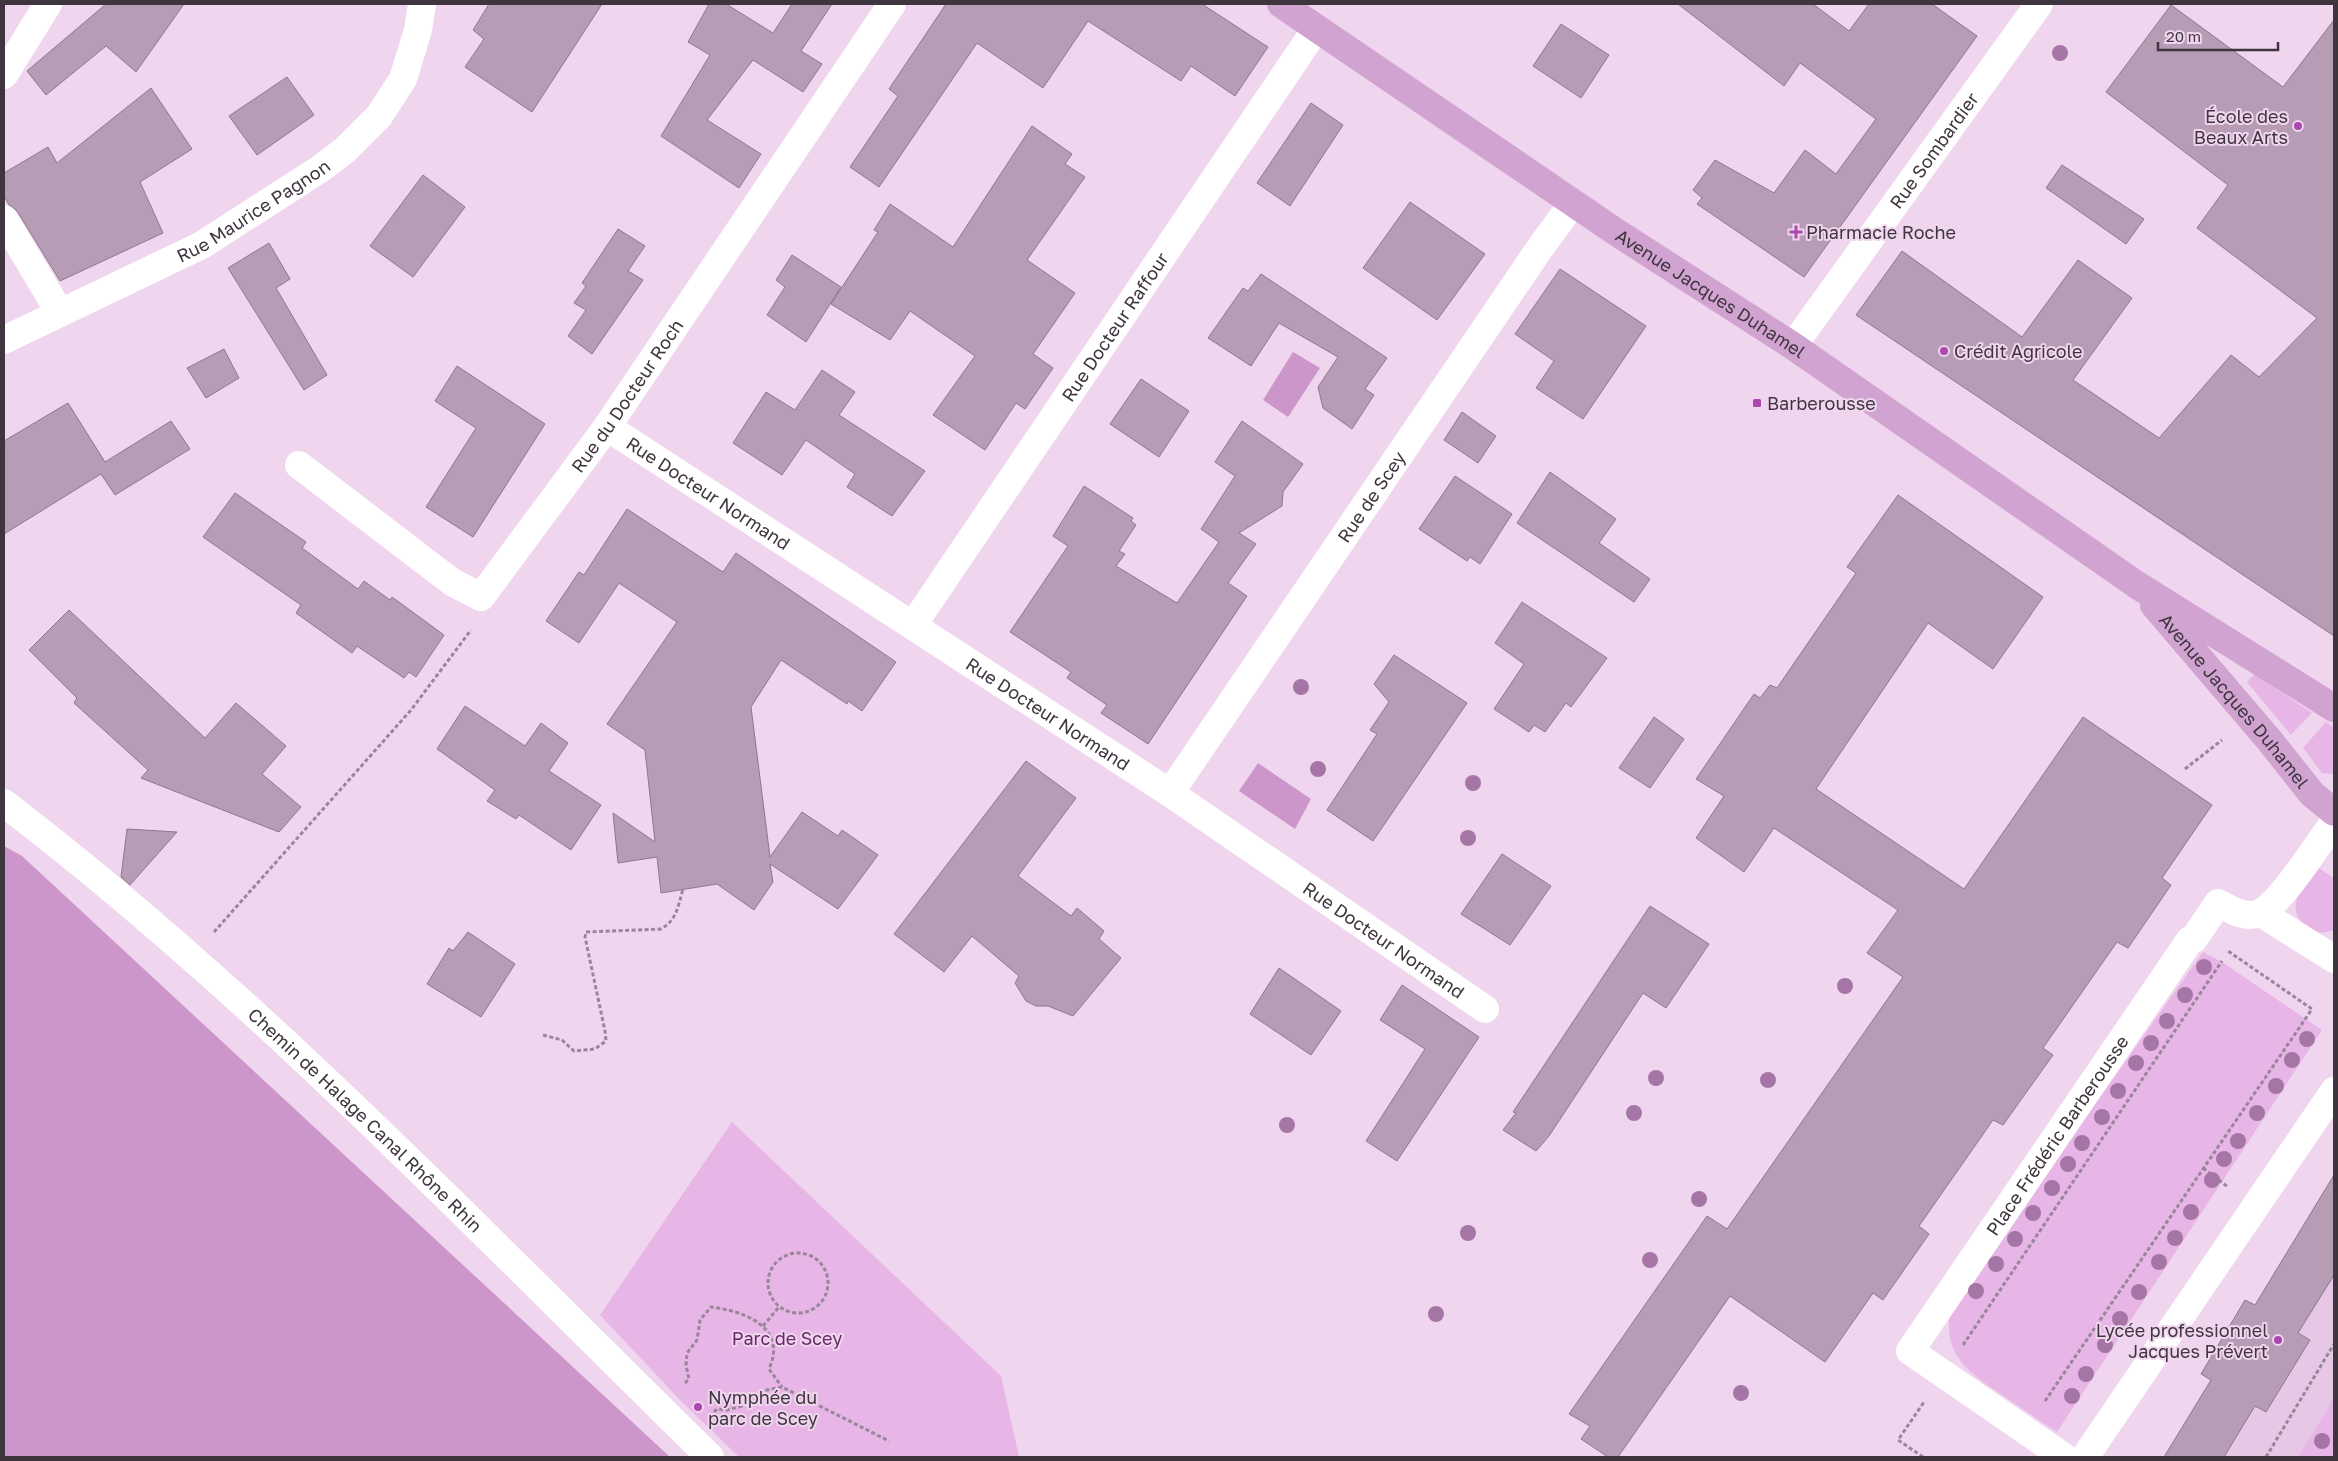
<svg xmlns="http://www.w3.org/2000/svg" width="2338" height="1461" viewBox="0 0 2338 1461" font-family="'Golos Text',sans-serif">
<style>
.built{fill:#e7c7e6}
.green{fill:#e7b5e6}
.water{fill:#cc96cb}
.building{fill:#b69db5;stroke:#8f778e}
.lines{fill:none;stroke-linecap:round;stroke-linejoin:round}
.path{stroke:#998698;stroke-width:3;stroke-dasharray:4 2.5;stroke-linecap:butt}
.minor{stroke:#fff;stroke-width:28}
.major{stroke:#d1a3d1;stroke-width:28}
.tree{fill:#a575a5}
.poi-dot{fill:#ac48ad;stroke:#f0d5ef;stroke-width:2}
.labels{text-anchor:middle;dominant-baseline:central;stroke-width:4;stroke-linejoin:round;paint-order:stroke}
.poi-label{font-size:18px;fill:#3f353f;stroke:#f0d5ef;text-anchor:start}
.street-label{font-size:18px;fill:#3f353f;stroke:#f0d5ef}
.park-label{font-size:18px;fill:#672768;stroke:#f0d5ef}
</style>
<rect width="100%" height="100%" fill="#f0d5ef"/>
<path class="built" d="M 2334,1175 L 2334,1398 L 2298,1457 L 2164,1457 L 2211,1380 L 2201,1374 L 2245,1300 L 2255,1305 Z"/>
<path class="green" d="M 2255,674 L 2312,713 L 2291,735 L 2247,682 Z
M 2326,722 L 2334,728 L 2334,774 L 2322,773 L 2303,748 Z
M 2317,867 L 2334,878 L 2334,930 C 2325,933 2316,934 2308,928 C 2282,908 2303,887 2317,867 Z
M 2203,952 L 2222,962 L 2322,1030 L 2057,1432 C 2038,1420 2020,1407 2002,1395 C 1967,1371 1943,1356 1950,1309 Z
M 732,1122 L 1001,1376 L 1019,1457 L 739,1457 L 681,1401 L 600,1315 Z
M 2334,1398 L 2334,1457 L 2298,1457 Z"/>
<path class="water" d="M 1293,352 L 1320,368 L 1288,417 L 1263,400 Z
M 1258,763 L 1311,799 L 1295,829 L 1239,791 Z
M 4,846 L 22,856 L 670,1457 L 4,1457 Z"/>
<path class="building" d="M 106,4 L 184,4 L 136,72 L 106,46 L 46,95 L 27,71 Z
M 489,4 L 602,4 L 532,112 L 465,67 L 484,39 L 473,30 Z
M 709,4 L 726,4 L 773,33 L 792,4 L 832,4 L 801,51 L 822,64 L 803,92 L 753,60 L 707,120 L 761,154 L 739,188 L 661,136 L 710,55 L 688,42 Z
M 946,4 L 1202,4 L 1268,47 L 1235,96 L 1191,66 L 1181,81 L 1088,21 L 1043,88 L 977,43 L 879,187 L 850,167 L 898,96 L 889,89 Z
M 1678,4 L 1813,4 L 1849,31 L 1869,4 L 1932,4 L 1977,36 L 1804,277 L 1697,204 L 1702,198 L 1693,190 L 1715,160 L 1774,193 L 1805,150 L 1836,174 L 1876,119 L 1800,63 L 1784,86 Z
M 2171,5 L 2283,87 L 2334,20 L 2334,636 L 1856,315 L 1902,251 L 2022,337 L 2078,260 L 2132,298 L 2073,380 L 2159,438 L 2231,355 L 2259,377 L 2317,318 L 2197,228 L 2228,185 L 2106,92 Z
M 1561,24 L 1609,55 L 1581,98 L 1533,66 Z
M 287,77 L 314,115 L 257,155 L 229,116 Z
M 151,88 L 192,149 L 140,182 L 163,233 L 60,281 L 17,211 L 9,205 L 4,196 L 4,173 L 48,147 L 57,163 Z
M 1311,103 L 1343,125 L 1290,206 L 1257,183 Z
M 1032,126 L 1072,154 L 1065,164 L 1085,177 L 1027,260 L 1075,293 L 1033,354 L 1053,368 L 1025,409 L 1016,403 L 985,450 L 933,415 L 975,356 L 910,311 L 890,340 L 831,304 L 878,232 L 874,230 L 890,204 L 953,247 Z
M 2062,165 L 2144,219 L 2126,244 L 2046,188 Z
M 423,175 L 465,207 L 413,277 L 370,246 Z
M 1410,202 L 1485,254 L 1437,320 L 1363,268 Z
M 618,229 L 645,246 L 628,271 L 643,280 L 592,354 L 568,336 L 586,310 L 574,303 L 586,286 L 582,283 Z
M 269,243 L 290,279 L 276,288 L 327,375 L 304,390 L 228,268 Z
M 792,255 L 841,287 L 806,342 L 767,315 L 785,287 L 776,280 Z
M 1560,269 L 1646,326 L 1583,419 L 1536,388 L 1554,361 L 1515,334 Z
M 1261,274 L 1387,358 L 1365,389 L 1374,395 L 1352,429 L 1323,408 L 1318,387 L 1338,357 L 1279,323 L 1251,366 L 1208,338 L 1243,288 L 1248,291 Z
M 224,349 L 239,378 L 206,398 L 187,368 Z
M 457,366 L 545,424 L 473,537 L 426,507 L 476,428 L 435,401 Z
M 822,370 L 855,392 L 839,415 L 925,471 L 892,516 L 847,487 L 855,474 L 806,440 L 782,475 L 733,443 L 766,392 L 795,410 Z
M 1141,379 L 1189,411 L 1159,457 L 1110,424 Z
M 68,403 L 105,462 L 171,421 L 190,449 L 115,495 L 101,474 L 4,534 L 4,441 Z
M 1462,412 L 1496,436 L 1478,463 L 1444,440 Z
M 1242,421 L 1303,464 L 1283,492 L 1282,506 L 1239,533 L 1256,544 L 1228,583 L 1247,596 L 1148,744 L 1101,713 L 1107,705 L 1067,678 L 1071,672 L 1010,632 L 1068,546 L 1053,536 L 1084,486 L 1133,518 L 1131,521 L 1136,525 L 1119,551 L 1125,554 L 1116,566 L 1177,603 L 1219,542 L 1201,529 L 1235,476 L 1215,462 Z
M 1550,472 L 1616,519 L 1599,543 L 1650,579 L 1634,602 L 1517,523 Z
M 1455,476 L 1512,514 L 1480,564 L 1470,557 L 1467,561 L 1419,529 Z
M 235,493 L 306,542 L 302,548 L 358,589 L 364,581 L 390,600 L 392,597 L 444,635 L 416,677 L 409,672 L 404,678 L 357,646 L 352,653 L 296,613 L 301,605 L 203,537 Z
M 1898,495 L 2043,597 L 1993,669 L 1928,623 L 1816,789 L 1964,889 L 2083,717 L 2212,805 L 2162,878 L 2171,885 L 2128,948 L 2117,942 L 2043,1048 L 2053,1055 L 2003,1125 L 1993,1120 L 1919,1226 L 1929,1234 L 1883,1300 L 1873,1293 L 1825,1362 L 1730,1296 L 1618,1457 L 1608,1457 L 1581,1439 L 1590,1426 L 1569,1414 L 1707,1216 L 1727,1229 L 1903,977 L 1867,953 L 1898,910 L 1774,828 L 1744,872 L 1696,838 L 1724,796 L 1696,779 L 1754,694 L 1760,698 L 1770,685 L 1777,688 L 1856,573 L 1847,567 Z
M 627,509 L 723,572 L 736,553 L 896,662 L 862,711 L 848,701 L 847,704 L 781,660 L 751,707 L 770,857 L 802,812 L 838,836 L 842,830 L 878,855 L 838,909 L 770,864 L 773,882 L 754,910 L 717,884 L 661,893 L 657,857 L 618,863 L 613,813 L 655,842 L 645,750 L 607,724 L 677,622 L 619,583 L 579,643 L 546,621 L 579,572 L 584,575 Z
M 1522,602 L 1607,658 L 1571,707 L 1566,703 L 1545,732 L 1534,725 L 1529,732 L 1494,709 L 1524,664 L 1495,643 Z
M 69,610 L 205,738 L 236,703 L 286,746 L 262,774 L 301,807 L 279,832 L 141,778 L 148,770 L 74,703 L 77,698 L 29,650 Z
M 1394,655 L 1467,703 L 1373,841 L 1327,810 L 1377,734 L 1370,730 L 1389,702 L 1374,684 Z
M 465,706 L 525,746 L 541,723 L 568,743 L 549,771 L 601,805 L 571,850 L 519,815 L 516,819 L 487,801 L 495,790 L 437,749 Z
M 1654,717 L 1684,739 L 1650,788 L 1619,768 Z
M 1026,761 L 1076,798 L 1018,876 L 1071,916 L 1077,908 L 1104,931 L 1099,939 L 1121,958 L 1073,1016 L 1048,1006 L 1036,1006 L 1026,1001 L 1015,983 L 1019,976 L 972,936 L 944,972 L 894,934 Z
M 127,829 L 177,832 L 130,885 L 121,877 Z
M 1502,854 L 1551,886 L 1510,945 L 1461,914 Z
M 1650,906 L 1709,944 L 1666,1008 L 1643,993 L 1549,1136 L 1536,1151 L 1503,1130 L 1516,1113 L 1513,1112 Z
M 468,932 L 515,964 L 481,1017 L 427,984 L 449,948 L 453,951 Z
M 1279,968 L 1341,1011 L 1311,1055 L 1250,1014 Z
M 1402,985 L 1479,1037 L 1397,1161 L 1366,1141 L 1425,1049 L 1380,1020 Z
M 2334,1175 L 2334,1275 L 2298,1333 L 2310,1340 L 2266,1412 L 2255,1406 L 2224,1457 L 2164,1457 L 2211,1380 L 2201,1374 L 2245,1300 L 2255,1305 Z"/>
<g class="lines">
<path class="path" d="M 2185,769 L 2222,740
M 214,932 L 411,710 L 471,630
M 543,1035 L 562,1040 L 574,1051 L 595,1049 L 606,1041 L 605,1031 L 585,937 L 586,932 L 661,929 C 677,920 678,906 683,889
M 2203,1168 L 2228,1187
M768 1283a30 30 0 1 1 60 0a30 30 0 1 1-60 0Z
M 763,1326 L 779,1307
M 1963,1345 L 2222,961
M 685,1383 L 689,1379 L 686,1365 L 687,1353 L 697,1340 L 700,1320 L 711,1307 C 744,1311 788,1327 769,1369 L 782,1387
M 2045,1401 L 2312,1009 L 2228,951
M 714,1412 L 717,1409 L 727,1410 L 742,1406 L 761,1391 L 782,1387 L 889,1441
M 1923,1457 L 1898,1440 L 1924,1402
M 2266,1457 L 2334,1344"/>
<g class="minor">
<path d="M 4,75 L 48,4"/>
<path d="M 4,219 L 60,313"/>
<path id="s1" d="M 4,340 L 202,245 L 320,169 L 345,150 L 379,116 L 403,79 L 418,30 L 422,4"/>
<path id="s2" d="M 1793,346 L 2039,4"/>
<path id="s3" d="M 607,427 L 1170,793 L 1485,1009"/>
<path id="s4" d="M 299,465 L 452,582 L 481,597 L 607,427 L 892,4"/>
<path id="s5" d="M 913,625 L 1316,29"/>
<path id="s6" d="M 1170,793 L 1540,248 L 1573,203"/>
<path id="s7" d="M 4,803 C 259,998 481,1233 710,1457"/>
<path d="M 2261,913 L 2334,959"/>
<path id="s8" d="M 2064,1457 L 1910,1351 L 2190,940 L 2194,939 L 2218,903 C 2231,910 2247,920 2262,912 C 2282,901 2319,843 2334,822"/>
<path d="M 2085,1457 L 2334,1091"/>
</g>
<g class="major">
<path id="s9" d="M 1281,4 L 1616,232 L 1793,346 L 2137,585 L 2334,708"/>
<path id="s10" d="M 2154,605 L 2270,741 L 2312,794 L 2334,812"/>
</g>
</g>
<g class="tree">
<circle cx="2060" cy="53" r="8"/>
<circle cx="1301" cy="687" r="8"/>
<circle cx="1318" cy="769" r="8"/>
<circle cx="1473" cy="783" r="8"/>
<circle cx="1468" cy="838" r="8"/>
<circle cx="2204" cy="967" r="8"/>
<circle cx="1845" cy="986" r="8"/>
<circle cx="2185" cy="995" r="8"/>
<circle cx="2167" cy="1021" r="8"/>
<circle cx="2307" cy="1039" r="8"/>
<circle cx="2151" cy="1043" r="8"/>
<circle cx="2292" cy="1060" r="8"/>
<circle cx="2136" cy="1063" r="8"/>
<circle cx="1656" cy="1078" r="8"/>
<circle cx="1768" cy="1080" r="8"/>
<circle cx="2276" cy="1086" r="8"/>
<circle cx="2118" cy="1091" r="8"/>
<circle cx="1634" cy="1113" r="8"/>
<circle cx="2257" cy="1113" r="8"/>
<circle cx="2102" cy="1117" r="8"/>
<circle cx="1287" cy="1125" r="8"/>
<circle cx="2238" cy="1141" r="8"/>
<circle cx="2082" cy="1143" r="8"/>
<circle cx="2224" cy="1159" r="8"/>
<circle cx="2068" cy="1164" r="8"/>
<circle cx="2212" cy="1180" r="8"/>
<circle cx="2052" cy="1188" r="8"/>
<circle cx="1699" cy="1199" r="8"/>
<circle cx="2191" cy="1212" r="8"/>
<circle cx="2033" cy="1213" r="8"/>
<circle cx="1468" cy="1233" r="8"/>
<circle cx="2175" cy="1238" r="8"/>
<circle cx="2015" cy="1239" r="8"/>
<circle cx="1650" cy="1260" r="8"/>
<circle cx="2159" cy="1262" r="8"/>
<circle cx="1996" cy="1264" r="8"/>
<circle cx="1976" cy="1291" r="8"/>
<circle cx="2139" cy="1292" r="8"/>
<circle cx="1436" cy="1314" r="8"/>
<circle cx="2120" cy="1319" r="8"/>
<circle cx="2105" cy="1345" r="8"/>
<circle cx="2086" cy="1374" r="8"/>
<circle cx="1741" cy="1393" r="8"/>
<circle cx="2072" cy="1396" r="8"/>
<circle cx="2322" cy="1441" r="8"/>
</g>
<g class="poi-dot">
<circle cx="2298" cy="126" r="5"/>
<path d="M1793.5 224.5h5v5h5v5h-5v5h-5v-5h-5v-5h5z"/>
<circle cx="1944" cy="351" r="5"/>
<rect x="1752" y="398" width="10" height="10" rx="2.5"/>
<circle cx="2278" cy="1340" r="5"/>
<circle cx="698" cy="1407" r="5"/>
</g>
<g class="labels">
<g class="poi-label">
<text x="2288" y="116" text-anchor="end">École des<tspan x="2288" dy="21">Beaux Arts</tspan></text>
<text x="1806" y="232">Pharmacie Roche</text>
<text x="1954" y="351">Crédit Agricole</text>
<text x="1767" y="403">Barberousse</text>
<text x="2268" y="1330" text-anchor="end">Lycée professionnel<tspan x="2268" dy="21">Jacques Prévert</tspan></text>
<text x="708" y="1397">Nymphée du<tspan x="708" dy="21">parc de Scey</tspan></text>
</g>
<g class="street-label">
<text stroke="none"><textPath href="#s2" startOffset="241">Rue Sombardier</textPath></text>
<text stroke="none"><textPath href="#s1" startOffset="281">Rue Maurice Pagnon</textPath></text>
<text stroke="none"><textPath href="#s9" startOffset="518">Avenue Jacques Duhamel</textPath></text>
<text stroke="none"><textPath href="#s5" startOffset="360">Rue Docteur Raffour</textPath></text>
<text stroke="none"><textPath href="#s4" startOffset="474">Rue du Docteur Roch</textPath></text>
<text stroke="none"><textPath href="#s3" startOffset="121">Rue Docteur Normand</textPath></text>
<text stroke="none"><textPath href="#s6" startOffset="358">Rue de Scey</textPath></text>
<text stroke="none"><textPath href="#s10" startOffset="125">Avenue Jacques Duhamel</textPath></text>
<text stroke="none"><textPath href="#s3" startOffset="526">Rue Docteur Normand</textPath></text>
<text stroke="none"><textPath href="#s3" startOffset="931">Rue Docteur Normand</textPath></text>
<text stroke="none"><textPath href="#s7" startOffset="481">Chemin de Halage Canal Rhône Rhin</textPath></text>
<text stroke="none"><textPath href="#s8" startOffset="448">Place Frédéric Barberousse</textPath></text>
</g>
<g class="park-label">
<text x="787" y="1338">Parc de Scey</text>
</g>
</g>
<rect width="2338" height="1461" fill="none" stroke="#3f353f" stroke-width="10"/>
<path d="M2158 42v8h120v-8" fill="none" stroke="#3f353f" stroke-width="2.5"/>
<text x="2166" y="42" font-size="15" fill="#3f353f" stroke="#f0d5ef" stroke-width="4" paint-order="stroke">20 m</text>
</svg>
